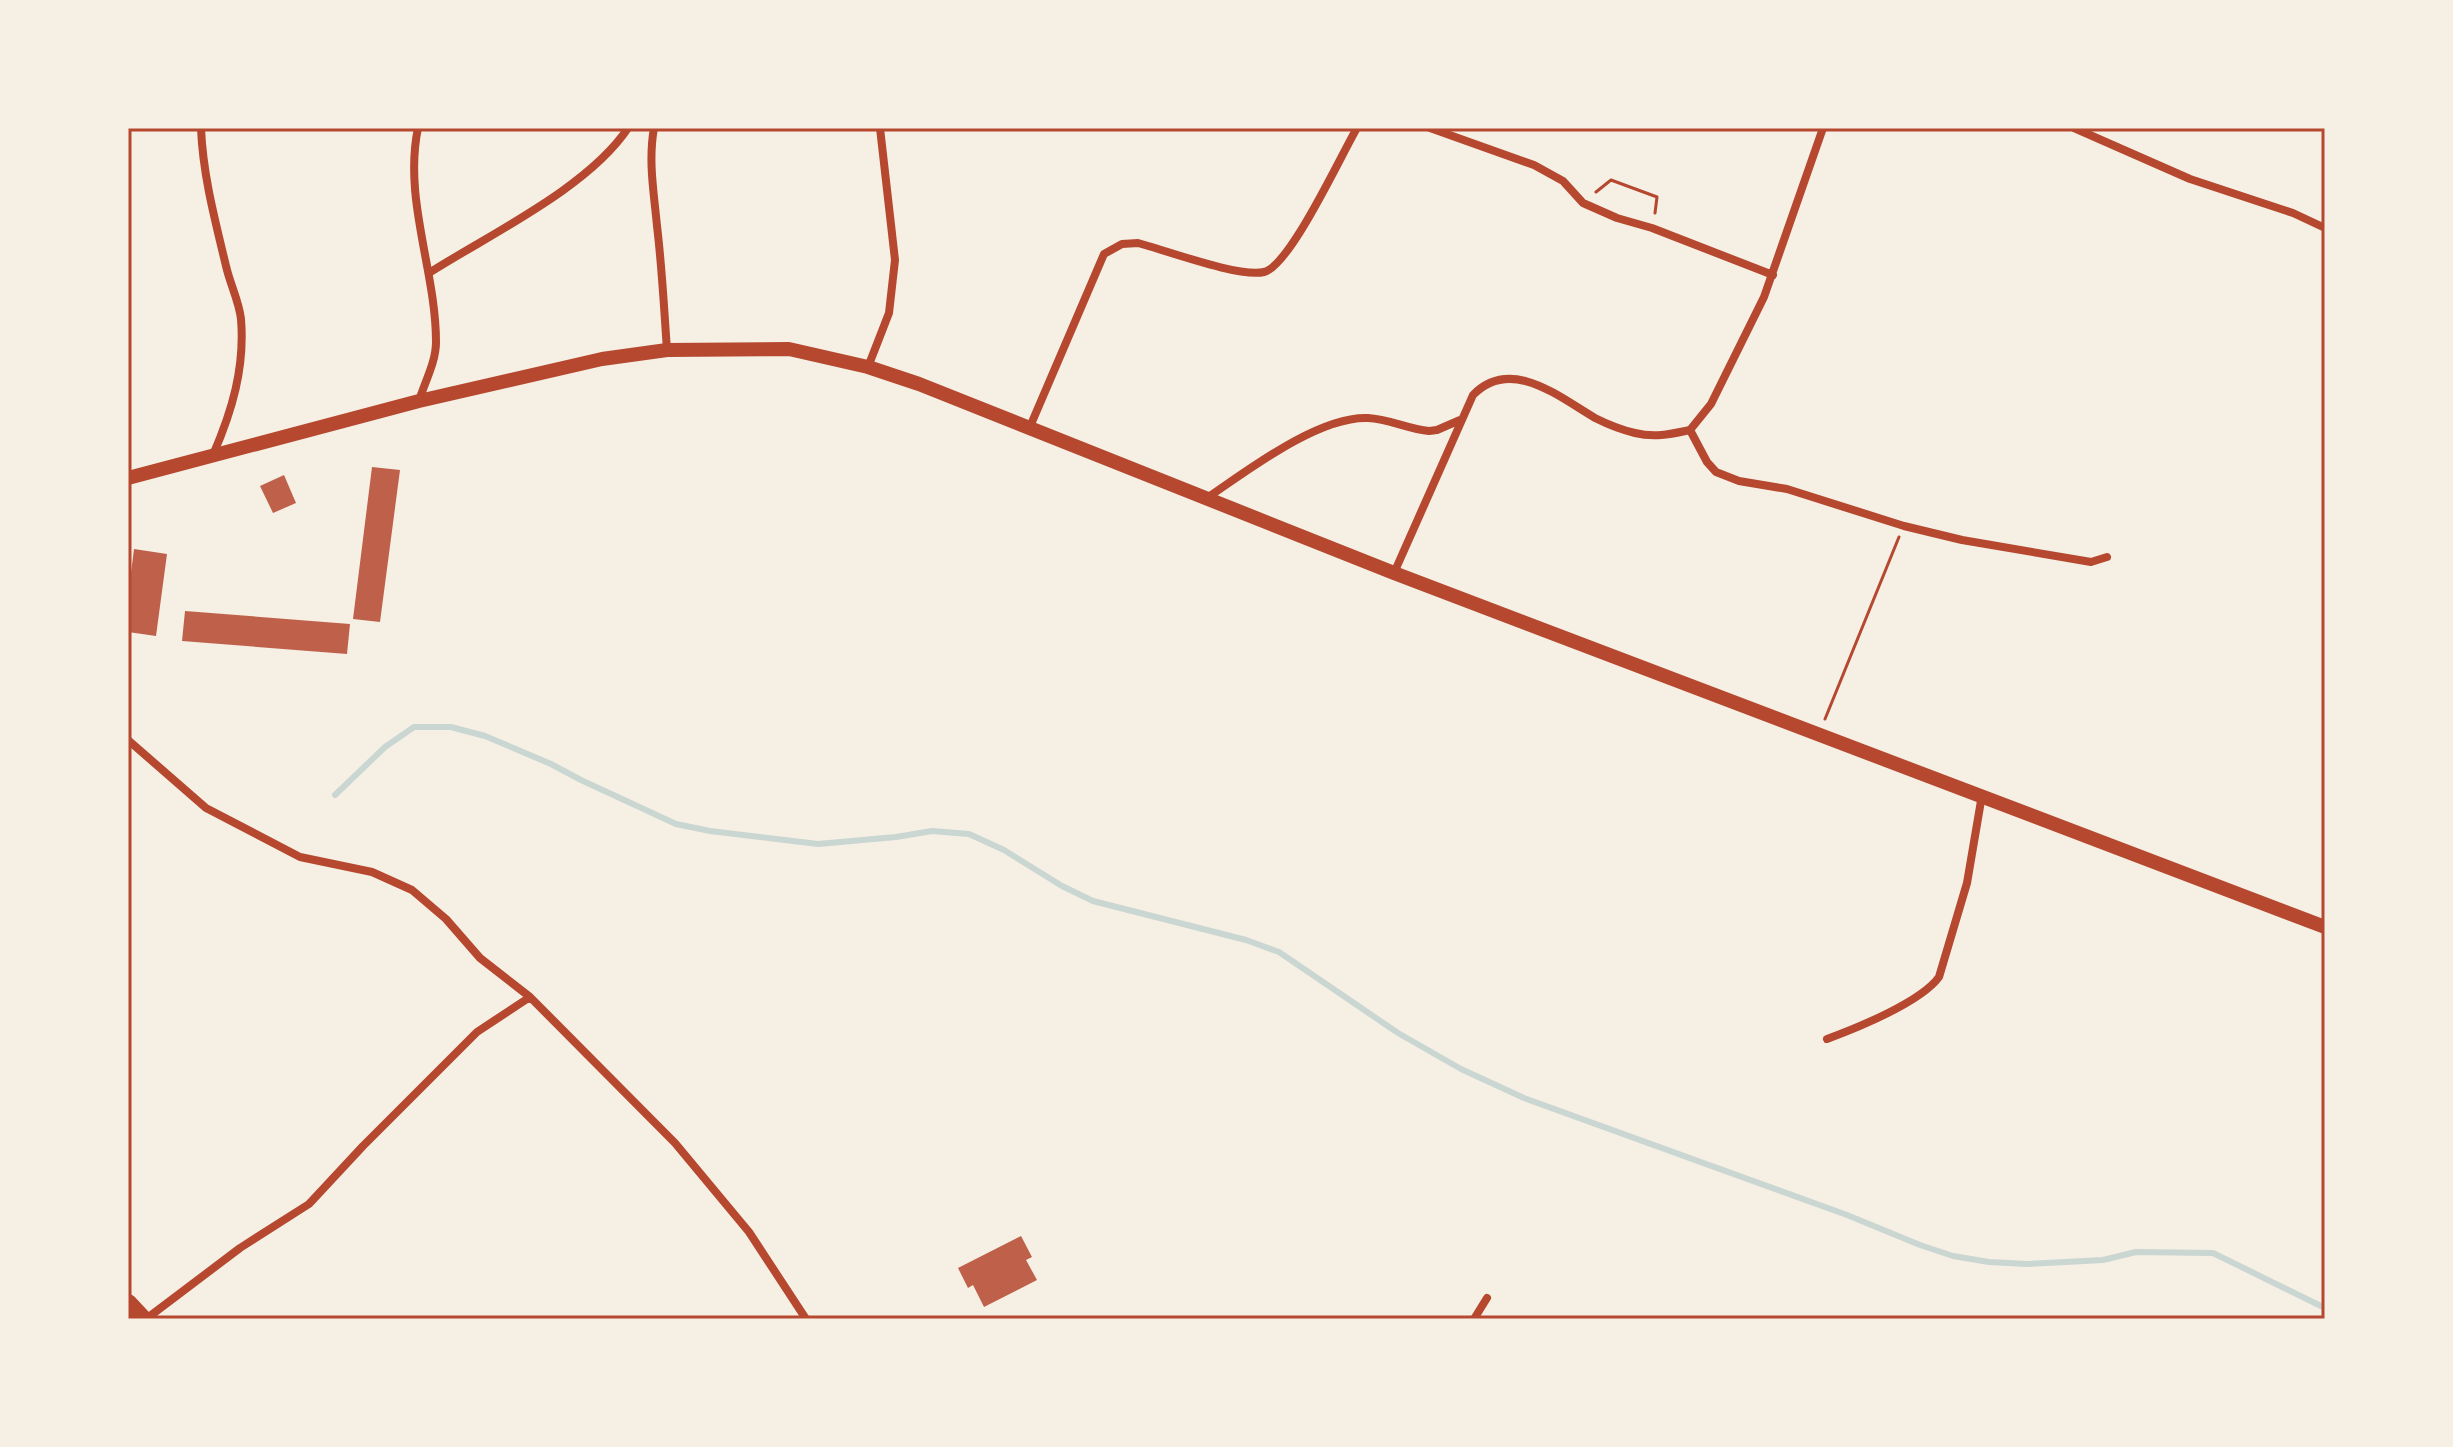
<svg xmlns="http://www.w3.org/2000/svg" width="2453" height="1447" viewBox="0 0 2453 1447" font-family="'Noto Sans',sans-serif">
<style>
.lines{fill:none;stroke-linecap:round;stroke-linejoin:round}
.stream{stroke:#c9d6d2;stroke-width:6}
.building{fill:#bf614a}
.path{stroke:#b5482f;stroke-width:3}
.minor{stroke:#b5482f;stroke-width:8}
.tertiary{stroke:#b5482f;stroke-width:14}
.primary{stroke:#b5482f;stroke-width:18}
.neatline{fill:none;stroke:#b5482f;stroke-width:3}
</style>
<rect width="100%" height="100%" fill="#f6efe4"/>
<g class="lines">
<path class="stream" d="M 335,795 L 385,747 L 414,727 L 451,727 L 485,736 L 551,764 L 581,780 L 676,824 L 710,831 L 818,844 L 896,837 L 932,831 L 969,834 L 1004,850 L 1062,886 L 1093,901 L 1246,940 L 1279,952 L 1398,1033 L 1461,1069 L 1524,1098 L 1847,1215 L 1920,1245 L 1953,1256 L 1989,1262 L 2027,1264 L 2103,1260 L 2136,1252 L 2213,1253 L 2325,1308"/>
</g>
<path class="building" d="M 372,467 L 400,470 L 380,622 L 353,619 Z
M 284,475 L 296,503 L 273,513 L 260,486 Z
M 134,549 L 167,554 L 156,636 L 128,632 L 128,597 Z
M 185,611 L 350,624 L 347,654 L 182,641 Z
M 1021,1236 L 1032,1257 L 1026,1260 L 1037,1280 L 984,1307 L 973,1285 L 968,1288 L 958,1268 Z"/>
<g class="lines">
<path class="path" d="M 1596,192 L 1611,180 L 1657,197 L 1655,213
M 1825,719 L 1899,537"/>
<path class="minor" d="M 201,128 C 203,176 215,220 226,266 C 230,284 239,301 241,319 C 245,368 232,411 213,455
M 418,128 C 403,199 436,271 436,342 C 436,362 425,381 419,401
M 654,128 C 648,161 654,193 657,226 C 662,267 664,308 667,350
M 1430,128 L 1534,165 L 1563,181 L 1583,203 L 1617,218 L 1652,228 L 1773,275
M 2074,128 L 2190,179 L 2293,213 L 2325,228
M 429,273 C 490,234 588,188 628,128
M 868,367 L 889,313 L 895,260 L 880,128
M 1029,429 L 1104,254 L 1122,244 L 1138,243 C 1165,250 1240,278 1264,272 C 1290,266 1341,155 1357,128
M 1690,430 L 1711,404 L 1764,297 L 1823,128
M 1207,498 C 1247,471 1318,416 1368,418 C 1389,419 1408,429 1429,431 L 1437,430 L 1460,420
M 1394,573 L 1473,395 C 1511,356 1559,397 1595,418 C 1607,424 1622,430 1635,433 C 1655,438 1671,434 1690,430 L 1707,462 L 1716,472 L 1739,481 L 1787,489 L 1904,526 L 1962,540 L 2091,562 L 2107,557
M 128,740 L 206,808 L 300,857 L 372,872 L 412,890 L 446,919 L 480,958 L 530,997 L 675,1143 L 749,1232 L 806,1319
M 1827,1039 C 1857,1028 1921,1002 1939,977 L 1967,883 L 1982,795
M 146,1319 L 240,1248 L 309,1204 L 363,1146 L 477,1032 L 530,997
M 1474,1319 L 1487,1298"/>
<path class="tertiary" d="M 128,478 L 419,401 L 602,359 L 667,350 L 789,349 L 868,367 L 919,384 L 1394,573 L 2325,927"/>
<path class="primary" d="M 128,1303 L 143,1319"/>
</g>
<rect width="2453" height="1447" fill="none" stroke="#f6efe4" stroke-width="260"/>
<rect x="130" y="130" width="2193" height="1187" class="neatline"/>
</svg>
